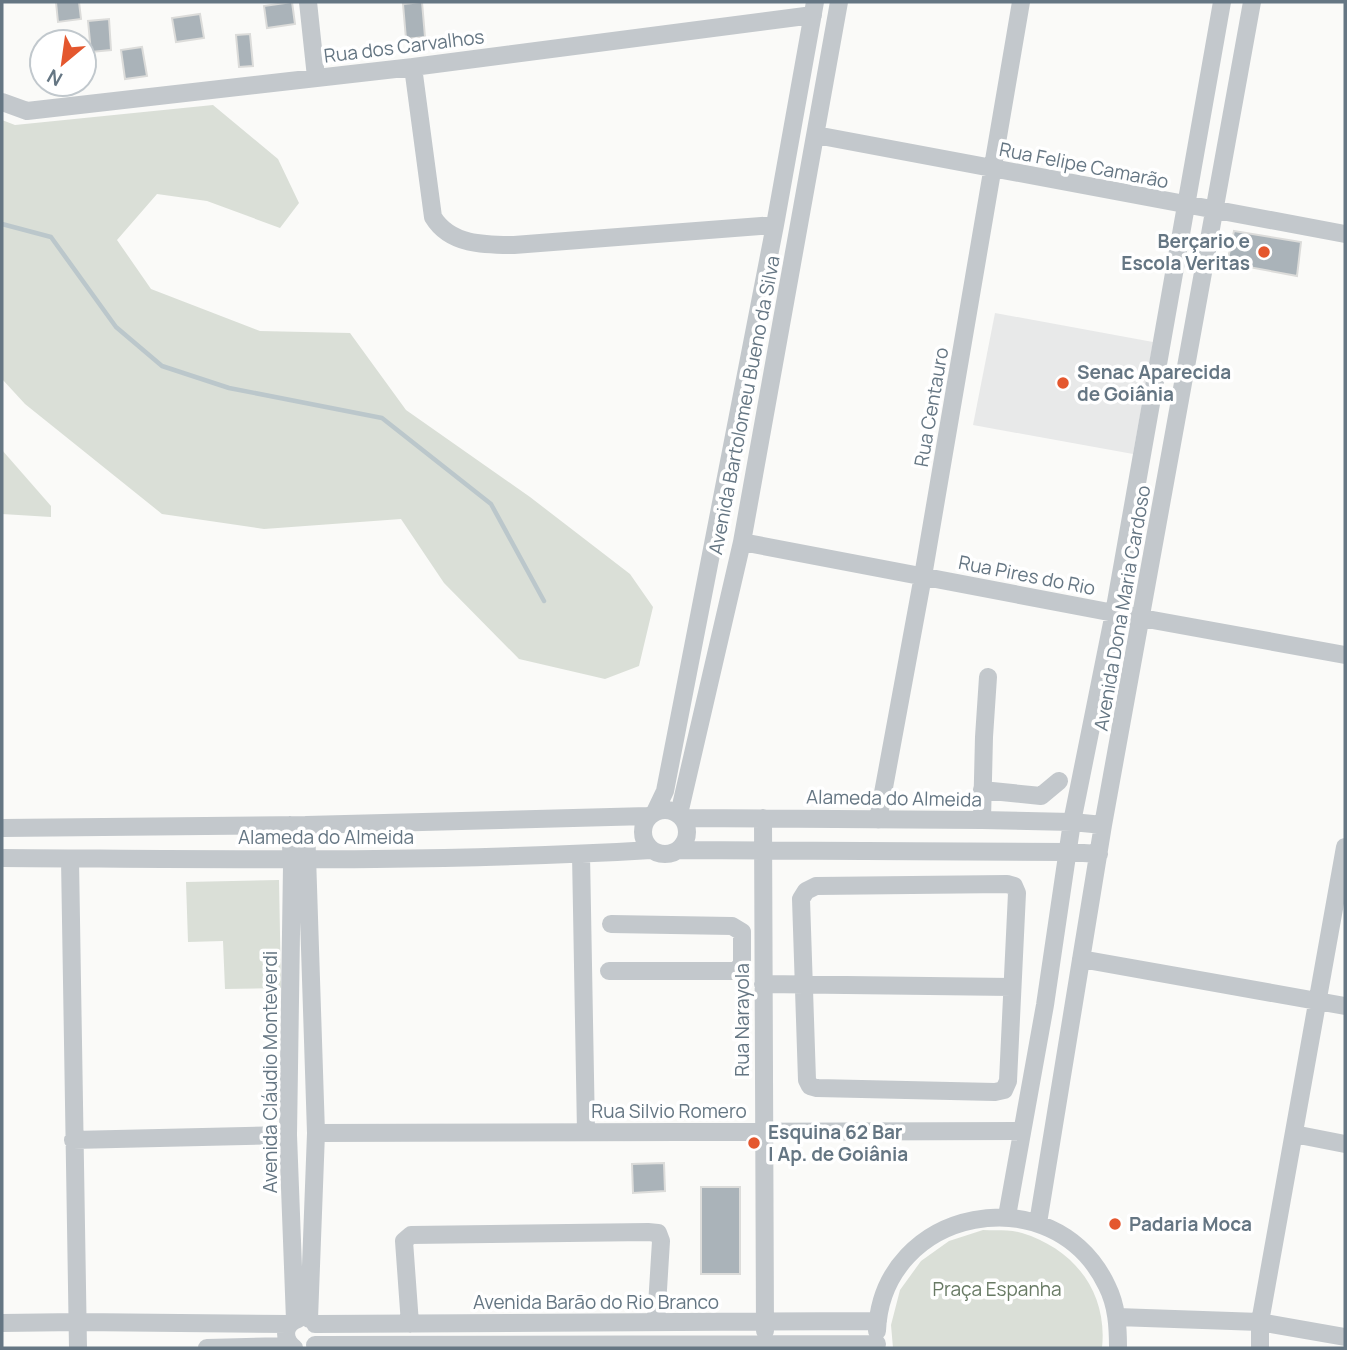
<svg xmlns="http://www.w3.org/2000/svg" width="1347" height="1350" viewBox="0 0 1347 1350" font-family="Manrope,sans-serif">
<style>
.built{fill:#e8e9e9}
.green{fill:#dadfd7}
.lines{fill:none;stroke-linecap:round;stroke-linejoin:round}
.stream{stroke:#bbc7cb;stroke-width:4.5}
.building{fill:#aab3b9;stroke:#dcdcda;stroke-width:2}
.minor{stroke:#c3c8cc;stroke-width:18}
.poi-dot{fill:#e4572e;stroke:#fff;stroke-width:2.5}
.labels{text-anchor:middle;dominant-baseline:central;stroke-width:7;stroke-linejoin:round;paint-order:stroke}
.street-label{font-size:19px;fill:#657683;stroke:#fff}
.poi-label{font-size:19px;font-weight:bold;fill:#657683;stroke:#fff;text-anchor:start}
.park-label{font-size:19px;fill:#687a64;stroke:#fff}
</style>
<rect width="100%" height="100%" fill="#fafaf8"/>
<path class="built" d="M 995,313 L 1153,342 L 1133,454 L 973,425 Z"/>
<path class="green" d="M 213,105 L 278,159 L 299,203 L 280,228 L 207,201 L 157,194 L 117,240 L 151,289 L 260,331 L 350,333 L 406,410 L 530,497 L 630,574 L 653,607 L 639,666 L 605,679 L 519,659 L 444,583 L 401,519 L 264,529 L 162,514 L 25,404 L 2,379 L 2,120 L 15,125 Z
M 2,450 L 51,506 L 51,517 L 2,514 Z
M 279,880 L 281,988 L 225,989 L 223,941 L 188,942 L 186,882 Z
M 983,1230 C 995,1231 1010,1229 1022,1233 C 1074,1249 1108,1292 1102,1348 L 893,1348 L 891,1325 L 900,1290 L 921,1261 L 949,1241 Z"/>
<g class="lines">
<path class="stream" d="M 2,224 L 51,237 L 116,327 L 162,366 L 229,388 L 382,418 L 491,504 L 544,601"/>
</g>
<path class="building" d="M 56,2 L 79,2 L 81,19 L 58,22 Z
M 292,2 L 295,24 L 267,28 L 264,6 Z
M 422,2 L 425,37 L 406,39 L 403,4 Z
M 200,14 L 204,38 L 176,42 L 172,18 Z
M 109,19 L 111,50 L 91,52 L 88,21 Z
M 250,34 L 253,66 L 239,67 L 236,35 Z
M 142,47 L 147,76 L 125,79 L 121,50 Z
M 1234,231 L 1301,242 L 1297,276 L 1227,263 Z
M 664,1163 L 665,1191 L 633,1193 L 632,1164 Z
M 701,1187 L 740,1187 L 740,1274 L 701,1274 Z"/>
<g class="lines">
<path class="minor" d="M 308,2 L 316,77
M 413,67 L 433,217 C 450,245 484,245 514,245 L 775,225
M 2,102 L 27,111 L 413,67 L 813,15
M 816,135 L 1345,234
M 742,542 L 1114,613 L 1345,655
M 982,790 L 1041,796 L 1059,781
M643 832a22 22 0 1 1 44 0a22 22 0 1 1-44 0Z
M 655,812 L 665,791 L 775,225 L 815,2
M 679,814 L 742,542 L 839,2
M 684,818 L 982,820 L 1072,822 L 1103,825
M 763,818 L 765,1331
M 878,820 L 923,576 L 1021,2
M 982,820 L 984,737 L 988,677
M 290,825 L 292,866 L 288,1135 L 295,1320
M 306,825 L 316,1133 L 309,1319
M 2,828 L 306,825 L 648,816
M 679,850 L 1068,852 L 1099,854
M 581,854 L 586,1132
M 2,858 C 218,859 435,863 651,850
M 70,859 L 78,1348
M 1007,884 L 1014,886 L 1017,893 L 1008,1081 L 1004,1090 L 995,1092 L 817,1088 L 810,1086 L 807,1080 L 801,899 L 806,891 L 816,886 Z
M 1081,959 L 1345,1006
M 609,971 L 735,971 L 742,965 L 742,932 L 732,926 L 611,924
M 763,984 L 1012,987
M 316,1133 L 1022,1131
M 1294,1134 L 1345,1144
M 73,1140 L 288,1135
M 1007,1216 L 1045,1005 L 1072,822 L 1114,613 L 1222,2
M 1038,1223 L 1103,825 L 1252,2
M 1117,1317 L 1260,1322 L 1345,1337
M 2,1323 L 78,1322 L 289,1324
M 315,1324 L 878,1321
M 410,1324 L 404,1241 L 411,1235 L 648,1232 L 658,1233 L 661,1241 L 656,1322
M 877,1331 C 882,1207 1054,1174 1107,1286 C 1117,1306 1118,1327 1118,1348
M 315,1345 L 877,1344
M 207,1348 L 290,1346
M 294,1348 C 282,1338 284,1324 298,1319
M 1260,1348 L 1260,1322 L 1345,847"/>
</g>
<g class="poi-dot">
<circle cx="1264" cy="252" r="7"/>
<circle cx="1063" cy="383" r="7"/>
<circle cx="754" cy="1143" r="7"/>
<circle cx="1115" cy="1224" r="7"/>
</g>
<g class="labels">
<g class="street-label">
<text transform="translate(404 46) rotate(-7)">Rua dos Carvalhos</text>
<text transform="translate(1084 165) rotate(11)">Rua Felipe Camarão</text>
<text transform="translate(744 405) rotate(-79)">Avenida Bartolomeu Bueno da Silva</text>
<text transform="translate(931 407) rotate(-80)">Rua Centauro</text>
<text transform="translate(1027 575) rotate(11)">Rua Pires do Rio</text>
<text transform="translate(1122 608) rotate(-80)">Avenida Dona Maria Cardoso</text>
<text transform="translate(894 798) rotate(1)">Alameda do Almeida</text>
<text x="326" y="837">Alameda do Almeida</text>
<text transform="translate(742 1020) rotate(-90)">Rua Narayola</text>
<text transform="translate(270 1072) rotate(-90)">Avenida Cláudio Monteverdi</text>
<text x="669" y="1111">Rua Silvio Romero</text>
<text x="596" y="1302">Avenida Barão do Rio Branco</text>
</g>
<g class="poi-label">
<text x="1250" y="241" text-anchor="end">Berçario e<tspan x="1250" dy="22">Escola Veritas</tspan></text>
<text x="1077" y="372">Senac Aparecida<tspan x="1077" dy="22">de Goiânia</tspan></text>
<text x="768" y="1132">Esquina 62 Bar<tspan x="768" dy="22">| Ap. de Goiânia</tspan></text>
<text x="1129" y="1224">Padaria Moca</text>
</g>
<g class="park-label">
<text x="997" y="1289">Praça Espanha</text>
</g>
</g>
<rect width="1347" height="1350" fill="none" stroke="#657683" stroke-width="7"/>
<g transform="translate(63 63) rotate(209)"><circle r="33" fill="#ffffff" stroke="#c1c8cd" stroke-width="2"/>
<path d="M0-5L12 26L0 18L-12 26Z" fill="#e4572e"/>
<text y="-10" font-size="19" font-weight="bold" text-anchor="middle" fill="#657683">N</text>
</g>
</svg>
